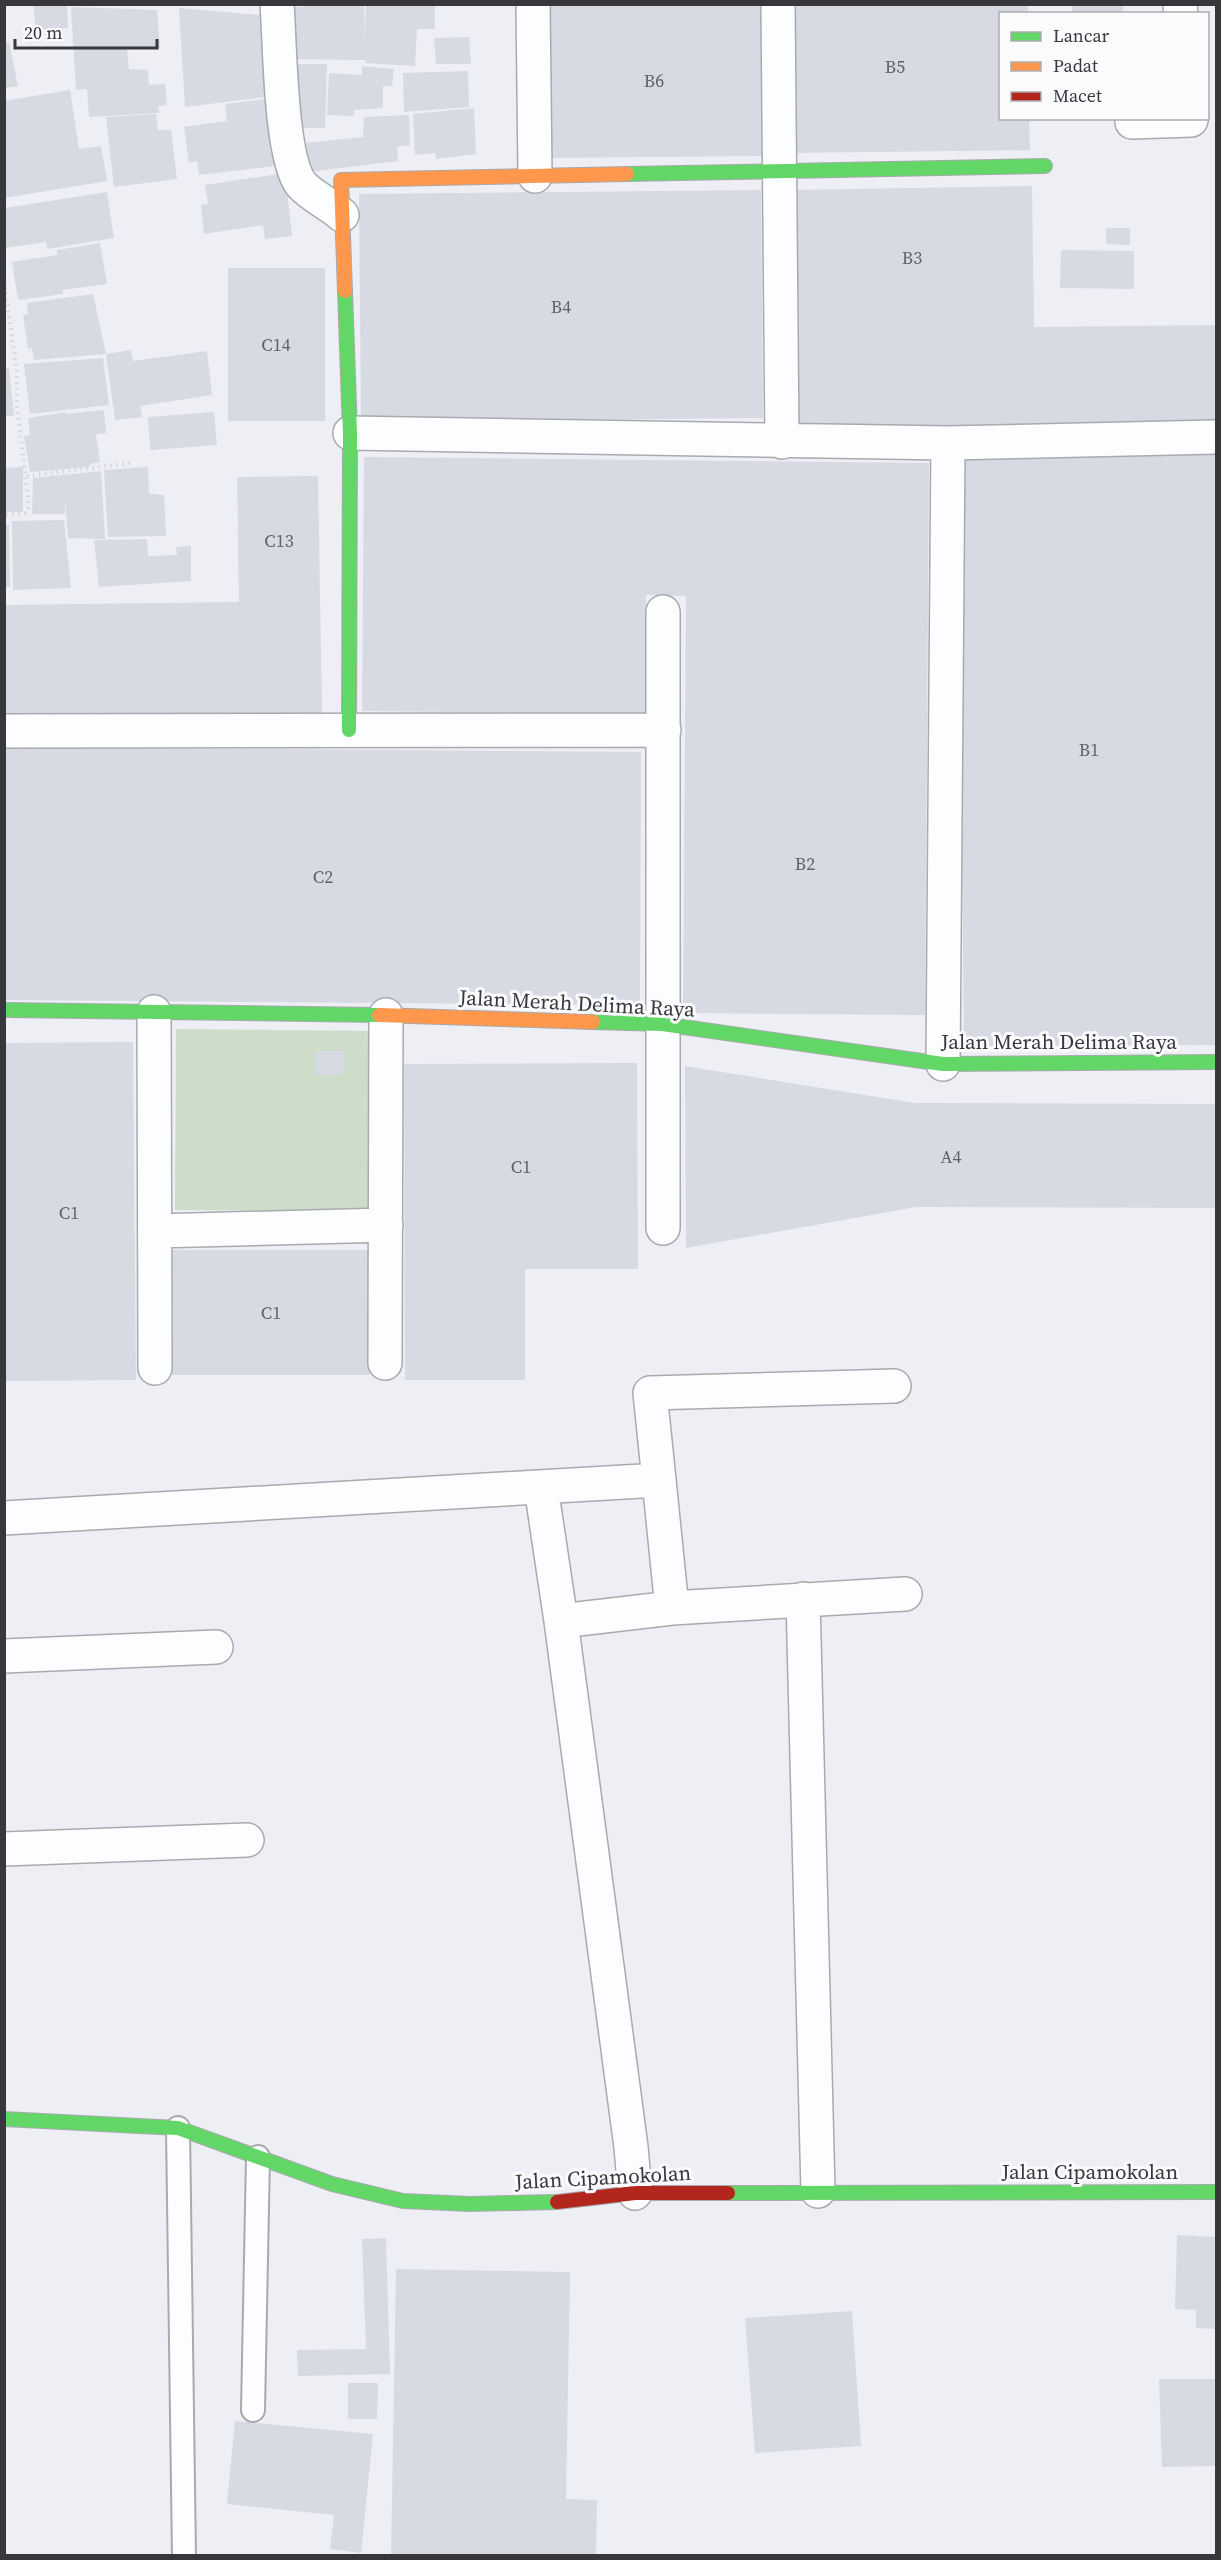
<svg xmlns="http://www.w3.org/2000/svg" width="1221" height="2560" viewBox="0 0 1221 2560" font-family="'Source Serif 4',serif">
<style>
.green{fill:#cedcca}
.building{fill:#d7d9e3}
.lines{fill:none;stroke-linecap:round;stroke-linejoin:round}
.lane-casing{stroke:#a9aaae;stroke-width:26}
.street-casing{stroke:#a9aaae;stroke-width:36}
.fast-casing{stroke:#a9aaae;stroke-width:16}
.slow-casing{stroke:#a9aaae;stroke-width:16}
.jam-casing{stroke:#a9aaae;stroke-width:16}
.path{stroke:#d4d6d7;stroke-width:4;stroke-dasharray:1.5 4.5;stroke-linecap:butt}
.lane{stroke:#fcfdfe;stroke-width:22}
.street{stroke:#fcfdfe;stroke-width:33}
.fast{stroke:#63d668;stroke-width:14}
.slow{stroke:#ff974d;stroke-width:14}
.jam{stroke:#b3261e;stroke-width:14}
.labels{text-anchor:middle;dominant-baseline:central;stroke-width:6;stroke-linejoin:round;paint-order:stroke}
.number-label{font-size:18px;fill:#626368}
.street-label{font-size:21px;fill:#37383c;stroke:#fbfbfd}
</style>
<rect width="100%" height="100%" fill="#eeeff5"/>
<path class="green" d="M 176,1029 L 373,1031 L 372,1211 L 175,1210 Z"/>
<path class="building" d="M 33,4 L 67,4 L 68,28 L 36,30 Z
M 303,4 L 364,4 L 365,39 L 366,4 L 435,4 L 435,29 L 417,29 L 415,66 L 365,63 L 366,60 L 283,59 L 279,7 L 303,7 Z
M 544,4 L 763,4 L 765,156 L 546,158 Z
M 789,4 L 1028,4 L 1028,14 L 1000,14 L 1000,118 L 1029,118 L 1030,150 L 790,153 Z
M 1072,4 L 1123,4 L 1123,13 L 1072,14 Z
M 71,7 L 157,10 L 160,48 L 127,49 L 129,69 L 148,70 L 149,85 L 165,84 L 167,105 L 158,106 L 159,113 L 89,117 L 87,89 L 76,90 Z
M 179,8 L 260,15 L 265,97 L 185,107 Z
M 469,37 L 471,64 L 436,64 L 434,38 Z
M 9,42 L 18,86 L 4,88 L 4,43 Z
M 288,64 L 327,64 L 325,128 L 288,128 Z
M 362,66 L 394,69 L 392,86 L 383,86 L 383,108 L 354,110 L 354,116 L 327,115 L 329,73 L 362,75 Z
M 468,71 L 469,107 L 404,112 L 403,73 Z
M 70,90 L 79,149 L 101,146 L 107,181 L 4,198 L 4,101 Z
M 273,98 L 270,128 L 276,166 L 199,175 L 197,161 L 189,163 L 184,127 L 227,121 L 225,104 Z
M 474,108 L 476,154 L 436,159 L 435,153 L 415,155 L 413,114 Z
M 156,114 L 158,130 L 171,130 L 177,179 L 114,187 L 106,117 Z
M 409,115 L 410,145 L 397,147 L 398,161 L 300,173 L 296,144 L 363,137 L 364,117 Z
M 285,173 L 292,236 L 265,239 L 263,225 L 204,234 L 201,205 L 208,204 L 205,185 Z
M 1032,186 L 1034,327 L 1216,325 L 1216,426 L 792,430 L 789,190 Z
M 761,190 L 763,418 L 361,422 L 359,194 Z
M 107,192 L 114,238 L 47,249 L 46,242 L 5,248 L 5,208 Z
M 1106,228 L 1130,228 L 1130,245 L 1106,244 Z
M 100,243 L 107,284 L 63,290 L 63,294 L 18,300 L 12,262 L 57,255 L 57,250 Z
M 1061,250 L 1134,251 L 1134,289 L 1060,288 Z
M 228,268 L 325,268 L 325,421 L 228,421 Z
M 93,294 L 106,354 L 34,360 L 32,348 L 28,349 L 23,315 L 28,314 L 27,303 Z
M 131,350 L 133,361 L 207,351 L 212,395 L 140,406 L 142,417 L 115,420 L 106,354 Z
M 103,358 L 109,405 L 30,414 L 24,364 Z
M 4,368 L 9,368 L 14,416 L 4,416 Z
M 104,410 L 106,433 L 96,435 L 100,462 L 90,464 L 90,467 L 30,472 L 24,436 L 30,435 L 28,418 L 66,412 L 66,414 Z
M 214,412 L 217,445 L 150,450 L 148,417 Z
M 1216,452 L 1216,1045 L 964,1047 L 958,454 Z
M 364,457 L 929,463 L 925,1015 L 683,1013 L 686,596 L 646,595 L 645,714 L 362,711 Z
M 23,467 L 23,512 L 5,512 L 5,468 Z
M 148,467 L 149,494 L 164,495 L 166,536 L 108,537 L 104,470 Z
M 101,471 L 105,539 L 68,538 L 65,498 L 65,514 L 32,514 L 33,478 Z
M 318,476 L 322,713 L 4,717 L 4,605 L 239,602 L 237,477 Z
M 64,520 L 71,588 L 13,590 L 12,521 Z
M 4,525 L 9,525 L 10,587 L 4,587 Z
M 147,539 L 148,556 L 177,555 L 176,547 L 191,546 L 191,581 L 99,587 L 94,540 Z
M 4,747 L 641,752 L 640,1005 L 4,1000 Z
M 133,1042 L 136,1380 L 4,1381 L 4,1043 Z
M 316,1051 L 344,1051 L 344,1074 L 316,1075 Z
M 637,1063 L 638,1269 L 525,1269 L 525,1380 L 405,1380 L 404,1064 Z
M 685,1066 L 915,1103 L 1216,1104 L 1216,1208 L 916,1207 L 686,1248 Z
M 172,1250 L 370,1250 L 370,1375 L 172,1375 Z
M 1177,2235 L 1216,2237 L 1216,2329 L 1196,2328 L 1196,2310 L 1175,2309 Z
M 386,2238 L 390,2374 L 298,2376 L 297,2350 L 366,2349 L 362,2239 Z
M 396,2269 L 570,2272 L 566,2499 L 597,2500 L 596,2556 L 391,2556 Z
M 852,2311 L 861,2446 L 755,2453 L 745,2318 Z
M 1159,2379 L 1216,2379 L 1216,2466 L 1162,2467 Z
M 348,2383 L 378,2383 L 377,2419 L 348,2419 Z
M 235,2421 L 373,2434 L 361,2553 L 330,2549 L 334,2515 L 227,2504 Z"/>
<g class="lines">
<defs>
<path id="lane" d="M 178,2128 L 184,2556
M 253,2410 L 258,2157"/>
<path id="street" d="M 277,4 C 280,42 280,157 301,184 C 311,196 330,204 342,215
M 533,4 L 535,176
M 778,4 L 782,442
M 1180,4 L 1181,14
M 1132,122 L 1191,120
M 350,433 L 948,443 L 1216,437
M 4,731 L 664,730
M 154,1012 L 155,1368
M 943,1064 L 948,443
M 663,1228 L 663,612
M 155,1231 L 386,1225
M 385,1363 L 386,1015
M 659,1480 L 650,1393 L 894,1386
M 4,1518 L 659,1480 L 672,1608 L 561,1621 L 541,1487
M 803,1599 L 818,2191
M 672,1608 L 905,1594
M 561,1621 L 631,2147 L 635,2193
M 4,1656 L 216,1647
M 4,1849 L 247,1840"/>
<path id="fast" d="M 627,174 L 1045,166
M 345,291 L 350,433 L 349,730
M 4,1010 L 379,1015
M 593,1022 L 662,1024 L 943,1064 L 1216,1062
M 4,2119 L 178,2128 L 332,2184 L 403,2201 L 470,2204 L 557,2202
M 728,2193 L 1216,2192"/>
<path id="slow" d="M 345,291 L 341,180 L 627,174
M 379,1015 L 593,1022"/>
<path id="jam" d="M 557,2202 L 635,2193 L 728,2193"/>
</defs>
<use href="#lane" class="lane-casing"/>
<use href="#street" class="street-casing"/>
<use href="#fast" class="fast-casing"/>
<use href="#slow" class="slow-casing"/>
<use href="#jam" class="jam-casing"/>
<path class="path" d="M 4,281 L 17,372 L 17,405 L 29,507 L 25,513 L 4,515
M 27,476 L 130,463"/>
<use href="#lane" class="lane"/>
<use href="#street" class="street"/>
<use href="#fast" class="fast"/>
<use href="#slow" class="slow"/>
<use href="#jam" class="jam"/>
</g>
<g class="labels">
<g class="number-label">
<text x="895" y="66">B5</text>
<text x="654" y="80">B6</text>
<text x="912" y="257">B3</text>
<text x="561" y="306">B4</text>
<text x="276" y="344">C14</text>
<text x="279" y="540">C13</text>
<text x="1089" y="749">B1</text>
<text x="805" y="863">B2</text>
<text x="323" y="876">C2</text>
<text x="951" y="1156">A4</text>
<text x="521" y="1166">C1</text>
<text x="69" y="1212">C1</text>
<text x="271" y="1312">C1</text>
</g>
<g class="street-label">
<text transform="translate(577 1003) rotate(3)">Jalan Merah Delima Raya</text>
<text x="1059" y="1041">Jalan Merah Delima Raya</text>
<text x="1090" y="2171">Jalan Cipamokolan</text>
<text transform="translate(603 2177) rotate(-3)">Jalan Cipamokolan</text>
</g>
</g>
<rect width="1221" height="2560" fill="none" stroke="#37383c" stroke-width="12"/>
<rect x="999" y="12" width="210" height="108" fill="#fbfbfd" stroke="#adadb0" stroke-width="1.5"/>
<rect x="1011" y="32" width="30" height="9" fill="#63d668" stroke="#adadb0" stroke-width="1.5"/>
<text x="1053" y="42" font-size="18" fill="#37383c">Lancar</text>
<rect x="1011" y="62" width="30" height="9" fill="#ff974d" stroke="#adadb0" stroke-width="1.5"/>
<text x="1053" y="72" font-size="18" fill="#37383c">Padat</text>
<rect x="1011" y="92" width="30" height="9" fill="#b3261e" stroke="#adadb0" stroke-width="1.5"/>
<text x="1053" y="102" font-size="18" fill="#37383c">Macet</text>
<path d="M15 39v9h142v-9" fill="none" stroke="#37383c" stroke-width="3"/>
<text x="24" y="39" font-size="18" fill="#37383c" stroke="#fbfbfd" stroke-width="4.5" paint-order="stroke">20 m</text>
</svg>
